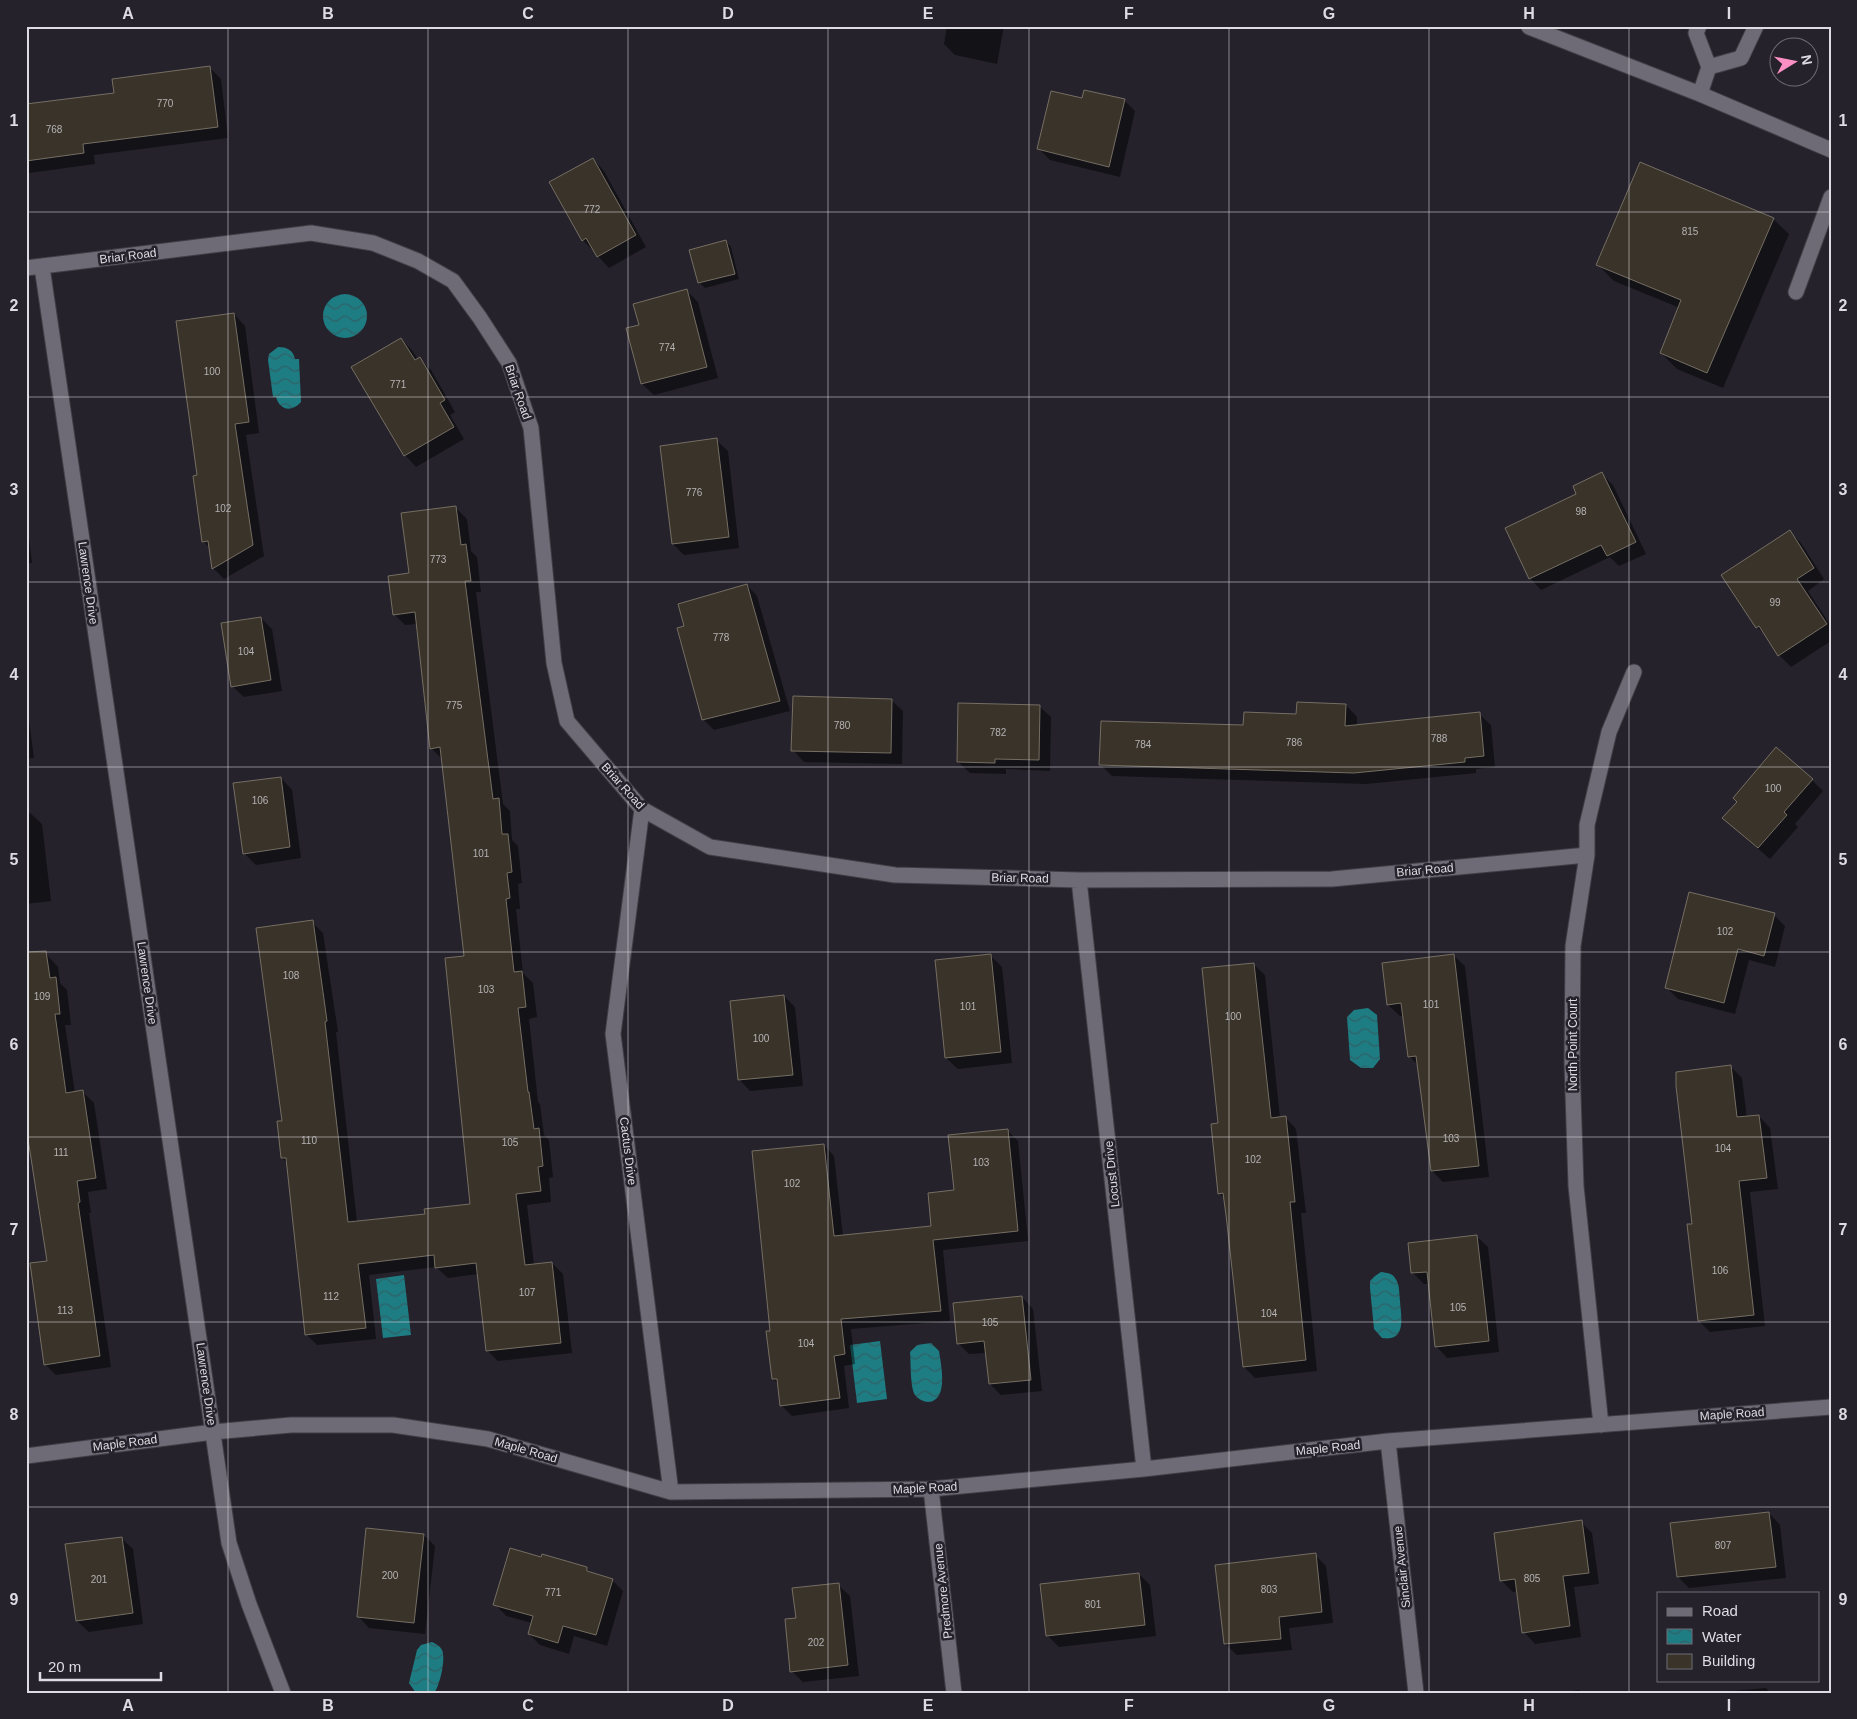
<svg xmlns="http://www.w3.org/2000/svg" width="1857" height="1719" viewBox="0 0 1857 1719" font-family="Arial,sans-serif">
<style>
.water{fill:url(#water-waves)}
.shadow{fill:#0007}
.building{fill:#393329;stroke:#756e63}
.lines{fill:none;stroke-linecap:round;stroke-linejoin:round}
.minor-casing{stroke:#413d45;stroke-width:17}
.minor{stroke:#6e6a76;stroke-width:15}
.grid{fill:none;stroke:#dedce2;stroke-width:1;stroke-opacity:0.55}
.labels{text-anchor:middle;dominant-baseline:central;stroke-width:5;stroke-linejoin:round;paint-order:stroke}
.number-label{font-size:10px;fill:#b5b2b4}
.street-label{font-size:12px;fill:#dedce2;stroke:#25222c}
.neatline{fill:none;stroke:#dedce2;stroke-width:2}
.grid-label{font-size:16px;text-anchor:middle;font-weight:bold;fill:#dedce2}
</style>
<defs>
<pattern id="water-waves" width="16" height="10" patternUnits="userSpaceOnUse" patternTransform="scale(1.25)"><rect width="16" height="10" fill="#1e7c83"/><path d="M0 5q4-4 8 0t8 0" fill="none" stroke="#2f6267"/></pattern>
</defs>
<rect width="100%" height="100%" fill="#25222c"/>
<path class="water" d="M323 316a22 22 0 1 1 44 0a22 22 0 1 1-44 0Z
M 278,347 C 287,347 293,350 295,359 L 299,359 L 301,402 C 292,412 280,411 276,397 L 273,397 L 268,360 L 269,354 Z
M 1368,1008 L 1377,1015 L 1380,1059 L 1373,1068 L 1361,1068 L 1350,1060 L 1347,1017 L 1354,1010 Z
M 1381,1272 C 1387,1273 1392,1273 1395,1278 C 1400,1284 1399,1294 1400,1301 C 1401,1317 1407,1342 1382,1338 L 1374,1329 L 1370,1288 L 1370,1281 L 1375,1276 Z
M 404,1275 L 411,1335 L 383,1338 L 376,1279 Z
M 880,1341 L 887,1399 L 857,1403 L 850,1345 Z
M 931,1343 L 939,1351 C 941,1364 949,1401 928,1402 C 924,1402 918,1399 915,1395 C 910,1387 911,1363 910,1352 L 917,1345 Z
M 432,1642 C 436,1644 440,1646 442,1650 C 446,1658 440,1686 434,1693 L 416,1693 L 409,1683 L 417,1650 L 421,1645 Z"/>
<path class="shadow" d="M 947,26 L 1004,26 L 997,64 L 955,55 L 944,44 Z
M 209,67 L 221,79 L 228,138 L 94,155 L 95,164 L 29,173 L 26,170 L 26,105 L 115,94 Z
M 1083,100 L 1124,100 L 1135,111 L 1120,177 L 1050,160 L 1039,149 Z
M 593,159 L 604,171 L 646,247 L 609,268 L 583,240 Z
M 1773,219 L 1789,234 L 1723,388 L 1677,369 L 1661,353 L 1680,308 L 1614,281 L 1598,265 Z
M 726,241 L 731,247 L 739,279 L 705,288 L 699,282 Z
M 687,291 L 698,302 L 718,378 L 654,395 L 642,384 L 627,329 L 640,325 Z
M 234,314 L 245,326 L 259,433 L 246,435 L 264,556 L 224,579 L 213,568 L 210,548 L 204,542 L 198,476 Z
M 401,339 L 412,350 L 418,360 L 420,359 L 431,370 L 455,412 L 450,415 L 464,439 L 416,467 L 405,455 Z
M 716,440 L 728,451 L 739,548 L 684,555 L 673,544 Z
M 1602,474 L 1613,485 L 1646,554 L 1619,566 L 1610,557 L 1541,590 L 1530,578 L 1578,495 Z
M 456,508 L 467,519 L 471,551 L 477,557 L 481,592 L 476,592 L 503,804 L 510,811 L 512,840 L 518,846 L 522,883 L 518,884 L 520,909 L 516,909 L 523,973 L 533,983 L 537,1017 L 529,1019 L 538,1102 L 540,1104 L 544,1135 L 549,1140 L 553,1177 L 549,1178 L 551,1202 L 527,1205 L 534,1265 L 552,1263 L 563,1274 L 572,1353 L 498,1361 L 487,1350 L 478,1274 L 448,1278 L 436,1267 L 369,1275 L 376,1339 L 317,1345 L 306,1334 L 288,1164 L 282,1158 L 283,1122 L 312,922 L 323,933 L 338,1032 L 336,1032 L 357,1222 L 426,1215 L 472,1205 L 465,957 L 442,759 L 431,748 L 418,624 L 405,625 L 394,614 L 410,574 Z
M 26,512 L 32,563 L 26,563 Z
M 1789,531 L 1801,543 L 1824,579 L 1808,591 L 1831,626 L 1831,641 L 1791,667 L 1779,655 L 1768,638 L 1757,627 Z
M 747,585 L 757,596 L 790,711 L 714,730 L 703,719 Z
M 261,618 L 272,629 L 282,691 L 244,697 L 232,686 Z
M 26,697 L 34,758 L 26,759 Z
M 891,700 L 903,711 L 902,764 L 804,762 L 793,750 Z
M 1346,705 L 1357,717 L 1357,726 L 1479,714 L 1491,725 L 1495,767 L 1476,769 L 1476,773 L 1366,784 L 1112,776 L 1100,764 L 1244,726 Z
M 1039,706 L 1051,717 L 1050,771 L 1006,769 L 1006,774 L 970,773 L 958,762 Z
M 281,778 L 292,790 L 301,858 L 256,865 L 244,853 Z
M 1812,780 L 1823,791 L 1795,824 L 1798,827 L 1770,859 L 1735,829 Z
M 26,813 L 30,813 L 42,824 L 51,901 L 26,904 Z
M 1774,915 L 1785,926 L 1775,967 L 1749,960 L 1735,1014 L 1678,999 L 1667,988 Z
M 47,955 L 58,967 L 60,983 L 67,990 L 71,1025 L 65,1025 L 75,1093 L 83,1092 L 94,1103 L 107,1189 L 88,1192 L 91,1213 L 89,1213 L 111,1367 L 56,1375 L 45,1364 L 48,1262 Z
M 990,955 L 1002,967 L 1012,1063 L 958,1069 L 946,1058 Z
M 1453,955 L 1465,966 L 1489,1177 L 1443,1182 L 1432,1171 L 1418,1065 L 1409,1056 L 1404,1016 L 1400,1016 L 1388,1005 Z
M 1253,964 L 1265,975 L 1280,1118 L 1285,1117 L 1296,1129 L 1306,1213 L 1301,1213 L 1317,1371 L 1255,1378 L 1244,1367 L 1225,1199 L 1219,1193 Z
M 784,996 L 795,1007 L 803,1086 L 750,1091 L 739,1079 Z
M 1730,1066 L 1742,1078 L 1747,1118 L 1759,1116 L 1770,1128 L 1778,1189 L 1750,1192 L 1765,1326 L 1710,1332 L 1699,1321 L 1693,1225 Z
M 1007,1130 L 1018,1141 L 1028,1241 L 943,1250 L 950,1321 L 851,1329 L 855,1364 L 844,1366 L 849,1408 L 792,1416 L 781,1405 L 779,1385 L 773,1379 L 772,1332 L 824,1145 L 834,1156 L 843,1236 L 933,1227 L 955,1191 Z
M 1476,1236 L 1488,1247 L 1499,1352 L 1447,1358 L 1436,1346 L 1429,1284 L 1424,1284 L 1413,1273 Z
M 1022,1297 L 1033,1309 L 1042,1391 L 1001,1395 L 990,1384 L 987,1353 L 969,1354 L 958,1343 Z
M 1769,1513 L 1780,1525 L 1786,1578 L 1689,1588 L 1678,1577 Z
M 1581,1522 L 1592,1533 L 1599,1584 L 1574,1587 L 1581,1637 L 1535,1644 L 1524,1632 L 1518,1591 L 1513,1592 L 1501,1580 Z
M 424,1535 L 435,1546 L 425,1634 L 369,1628 L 358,1616 Z
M 121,1538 L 133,1549 L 143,1624 L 89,1632 L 77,1621 Z
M 1315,1555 L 1326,1566 L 1333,1623 L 1289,1628 L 1292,1650 L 1237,1655 L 1225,1644 Z
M 541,1559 L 587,1568 L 592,1574 L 612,1580 L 623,1591 L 607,1646 L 574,1636 L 569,1654 L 540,1645 L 529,1634 L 532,1623 L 506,1616 L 495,1604 Z
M 1139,1574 L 1150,1585 L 1156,1636 L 1059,1647 L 1047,1635 Z
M 838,1585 L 850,1596 L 859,1676 L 803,1682 L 792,1671 L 797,1619 Z
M 1766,1688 L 1770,1693 L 1721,1693 L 1721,1692 Z
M 1579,1690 L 1582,1693 L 1560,1693 Z"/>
<path class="building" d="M 210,66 L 218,127 L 83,144 L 84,153 L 26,161 L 26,104 L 114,93 L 112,79 Z
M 1084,90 L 1125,99 L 1109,167 L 1037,149 L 1051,91 L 1082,98 Z
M 593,158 L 636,235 L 597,257 L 586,238 L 582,241 L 549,182 Z
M 1640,162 L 1774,218 L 1707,373 L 1660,353 L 1681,300 L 1596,265 Z
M 726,240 L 735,274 L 698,283 L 689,250 Z
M 687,289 L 707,367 L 641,384 L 626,328 L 639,325 L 633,304 Z
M 234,313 L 249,422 L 235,424 L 253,545 L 212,569 L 208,541 L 202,542 L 193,476 L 197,475 L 176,321 Z
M 401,338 L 415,360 L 420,357 L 445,400 L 440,403 L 454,427 L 404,456 L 351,367 Z
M 717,438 L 729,537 L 672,544 L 660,446 Z
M 1602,472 L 1636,542 L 1607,556 L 1601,545 L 1529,579 L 1505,528 L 1576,494 L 1573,486 Z
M 456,506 L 461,545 L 466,544 L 471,581 L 465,581 L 493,799 L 499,798 L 502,834 L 508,834 L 512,872 L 507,873 L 510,898 L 506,899 L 514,972 L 522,971 L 526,1007 L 518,1008 L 528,1092 L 529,1092 L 534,1129 L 539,1128 L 543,1166 L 538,1167 L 541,1191 L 516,1194 L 525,1265 L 552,1262 L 561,1343 L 486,1351 L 476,1263 L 435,1268 L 434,1255 L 358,1264 L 366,1328 L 305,1335 L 286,1158 L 281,1158 L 277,1121 L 282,1121 L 256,928 L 313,920 L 327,1021 L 325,1022 L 348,1222 L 425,1214 L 424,1209 L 470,1204 L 445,958 L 464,956 L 440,747 L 430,749 L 415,612 L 393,615 L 388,576 L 409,573 L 401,513 Z
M 1790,530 L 1814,568 L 1797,579 L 1827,624 L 1778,656 L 1759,626 L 1756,628 L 1721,575 Z
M 747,584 L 780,701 L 702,720 L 677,628 L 684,626 L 678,604 Z
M 261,617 L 271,680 L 231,687 L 221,623 Z
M 793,696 L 892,699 L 891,753 L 791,751 Z
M 1297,702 L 1346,704 L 1345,726 L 1480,712 L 1484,756 L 1465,758 L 1465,762 L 1354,773 L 1099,765 L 1101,721 L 1243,725 L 1244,712 L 1296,714 Z
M 958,703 L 1040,705 L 1039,760 L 995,759 L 995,763 L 957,762 Z
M 1776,747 L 1813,779 L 1784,812 L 1787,815 L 1758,848 L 1722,818 L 1737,802 L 1733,798 Z
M 281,777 L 290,847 L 243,854 L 233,783 Z
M 1689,892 L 1775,913 L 1764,956 L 1738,949 L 1724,1003 L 1665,988 Z
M 46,951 L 50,978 L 56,977 L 60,1014 L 55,1014 L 66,1093 L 83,1090 L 96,1178 L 77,1181 L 80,1202 L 78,1203 L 100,1356 L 44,1365 L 30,1263 L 47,1261 L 26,1126 L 26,952 Z
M 991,954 L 1001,1052 L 945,1058 L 935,960 Z
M 1454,954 L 1479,1166 L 1431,1171 L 1416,1056 L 1408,1057 L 1401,1003 L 1387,1005 L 1382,963 Z
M 1254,963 L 1271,1118 L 1286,1116 L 1295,1202 L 1290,1202 L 1306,1360 L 1243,1367 L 1226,1215 L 1223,1193 L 1218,1194 L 1211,1124 L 1218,1123 L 1202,968 Z
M 784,995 L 793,1075 L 738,1080 L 730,1001 Z
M 1731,1065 L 1737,1117 L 1759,1115 L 1767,1178 L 1739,1181 L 1754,1315 L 1698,1321 L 1687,1224 L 1692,1224 L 1676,1086 L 1676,1072 Z
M 1008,1129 L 1018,1231 L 933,1240 L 941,1311 L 841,1319 L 845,1354 L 834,1356 L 840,1398 L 780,1406 L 777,1379 L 772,1379 L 766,1331 L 770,1331 L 752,1151 L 824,1144 L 834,1236 L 931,1226 L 928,1193 L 954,1190 L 948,1135 Z
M 1477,1235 L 1489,1341 L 1435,1347 L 1427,1272 L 1411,1273 L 1408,1243 Z
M 1022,1296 L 1031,1380 L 989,1384 L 984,1341 L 957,1344 L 953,1303 Z
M 1769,1512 L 1776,1567 L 1677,1577 L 1670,1523 Z
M 1582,1520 L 1589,1573 L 1563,1576 L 1570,1626 L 1522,1633 L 1515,1579 L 1500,1581 L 1494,1533 Z
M 366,1528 L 424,1534 L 414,1623 L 357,1617 Z
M 122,1537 L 133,1613 L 76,1621 L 65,1544 Z
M 510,1548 L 541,1557 L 542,1554 L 587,1567 L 587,1571 L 613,1579 L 596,1635 L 563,1626 L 558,1643 L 528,1634 L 533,1616 L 493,1605 Z
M 1316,1553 L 1322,1612 L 1279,1617 L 1281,1639 L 1224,1644 L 1215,1565 Z
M 1139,1573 L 1145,1625 L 1046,1636 L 1040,1584 Z
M 839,1583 L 848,1665 L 790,1672 L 785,1619 L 796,1618 L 792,1588 Z"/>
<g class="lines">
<defs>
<path id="minor" d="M 1529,27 L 1700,94 L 1709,67 L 1696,33 L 1699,26
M 1709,67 L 1741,58 L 1756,26
M 1700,94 L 1831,150
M 42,267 L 229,1543 L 249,1604 L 283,1693
M 26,268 L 311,233 L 373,243 L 418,261 L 453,281 L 480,318 L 509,363 L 531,428 L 554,663 L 567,721 L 642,809 L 710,847 L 895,875 L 1079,880 L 1332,879 L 1587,855
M 1796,292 L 1831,197
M 642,809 L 613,1034 L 671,1492
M 1079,880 L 1144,1469
M 1601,1425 L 1576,1186 L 1572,1063 L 1573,946 L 1587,855 L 1587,825 L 1609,732 L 1634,672
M 1388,1441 L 1416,1693
M 26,1456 L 213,1432 L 291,1425 L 393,1425 L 488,1439 L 671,1492 L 931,1489 L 1144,1469 L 1388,1441 L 1831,1407
M 931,1489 L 954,1693"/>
</defs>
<use href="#minor" class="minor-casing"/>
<use href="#minor" class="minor"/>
</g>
<path class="grid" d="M 228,26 L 228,1693M 428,26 L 428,1693M 628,26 L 628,1693M 828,26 L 828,1693M 1029,26 L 1029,1693M 1229,26 L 1229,1693M 1429,26 L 1429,1693M 1629,26 L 1629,1693M 26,212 L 1831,212M 26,397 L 1831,397M 26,582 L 1831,582M 26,767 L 1831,767M 26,952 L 1831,952M 26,1137 L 1831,1137M 26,1322 L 1831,1322M 26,1507 L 1831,1507"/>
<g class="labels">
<g class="number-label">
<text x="165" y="103">770</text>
<text x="54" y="129">768</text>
<text x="592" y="209">772</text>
<text x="1690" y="231">815</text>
<text x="667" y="347">774</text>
<text x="212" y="371">100</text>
<text x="398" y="384">771</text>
<text x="694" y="492">776</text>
<text x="223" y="508">102</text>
<text x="1581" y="511">98</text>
<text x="438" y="559">773</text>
<text x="1775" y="602">99</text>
<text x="721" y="637">778</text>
<text x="246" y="651">104</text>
<text x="454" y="705">775</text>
<text x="842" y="725">780</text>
<text x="998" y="732">782</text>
<text x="1439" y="738">788</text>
<text x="1294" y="742">786</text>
<text x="1143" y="744">784</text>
<text x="1773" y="788">100</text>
<text x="260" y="800">106</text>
<text x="481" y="853">101</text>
<text x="1725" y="931">102</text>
<text x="291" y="975">108</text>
<text x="486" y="989">103</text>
<text x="42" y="996">109</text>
<text x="1431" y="1004">101</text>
<text x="968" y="1006">101</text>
<text x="1233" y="1016">100</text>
<text x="761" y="1038">100</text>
<text x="1451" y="1138">103</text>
<text x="309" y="1140">110</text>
<text x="510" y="1142">105</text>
<text x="1723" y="1148">104</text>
<text x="61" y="1152">111</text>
<text x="1253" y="1159">102</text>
<text x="981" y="1162">103</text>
<text x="792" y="1183">102</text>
<text x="1720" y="1270">106</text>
<text x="527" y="1292">107</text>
<text x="331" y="1296">112</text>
<text x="1458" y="1307">105</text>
<text x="65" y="1310">113</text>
<text x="1269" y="1313">104</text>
<text x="990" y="1322">105</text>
<text x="806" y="1343">104</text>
<text x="1723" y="1545">807</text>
<text x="390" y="1575">200</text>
<text x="1532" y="1578">805</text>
<text x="99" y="1579">201</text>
<text x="1269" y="1589">803</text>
<text x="553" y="1592">771</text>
<text x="1093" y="1604">801</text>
<text x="816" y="1642">202</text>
</g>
<g class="street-label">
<text transform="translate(128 256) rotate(-7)">Briar Road</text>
<text transform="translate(518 392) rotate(71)">Briar Road</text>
<text transform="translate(88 583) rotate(82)">Lawrence Drive</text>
<text transform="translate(623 786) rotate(48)">Briar Road</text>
<text transform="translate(1425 870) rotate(-5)">Briar Road</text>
<text transform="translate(1020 878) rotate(1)">Briar Road</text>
<text transform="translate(147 983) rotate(82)">Lawrence Drive</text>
<text transform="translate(1573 1045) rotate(-90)">North Point Court</text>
<text transform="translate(628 1151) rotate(83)">Cactus Drive</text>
<text transform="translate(1112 1174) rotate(-96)">Locust Drive</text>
<text transform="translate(206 1384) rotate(82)">Lawrence Drive</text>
<text transform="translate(1732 1414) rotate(-4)">Maple Road</text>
<text transform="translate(125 1443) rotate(-7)">Maple Road</text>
<text transform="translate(1328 1448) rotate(-6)">Maple Road</text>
<text transform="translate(526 1450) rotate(16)">Maple Road</text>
<text transform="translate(925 1488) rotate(-3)">Maple Road</text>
<text transform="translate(1402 1567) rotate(-96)">Sinclair Avenue</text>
<text transform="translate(943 1591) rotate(-96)">Predmore Avenue</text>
</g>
</g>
<rect width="1857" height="1719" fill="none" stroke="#25222c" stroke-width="55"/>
<rect x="1657" y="1592" width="162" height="90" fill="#25222c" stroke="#6f6c75"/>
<rect x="1667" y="1608" width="25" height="8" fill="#6e6a76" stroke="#6f6c75"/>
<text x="1702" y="1616" font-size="15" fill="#dedce2">Road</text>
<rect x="1667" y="1629" width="25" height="15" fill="url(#water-waves)" stroke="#6f6c75"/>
<text x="1702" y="1642" font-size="15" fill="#dedce2">Water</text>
<rect x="1667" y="1654" width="25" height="15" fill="#393329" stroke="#6f6c75"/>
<text x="1702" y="1666" font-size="15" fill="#dedce2">Building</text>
<g transform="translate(1794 62) rotate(80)"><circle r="24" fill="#25222c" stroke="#6f6c75"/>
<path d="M0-4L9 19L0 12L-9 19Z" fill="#fc8fc3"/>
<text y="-8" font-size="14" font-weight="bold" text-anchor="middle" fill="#dedce2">N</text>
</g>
<path d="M40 1672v8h121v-8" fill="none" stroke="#dedce2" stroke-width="2.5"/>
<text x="48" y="1672" font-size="15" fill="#dedce2" stroke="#25222c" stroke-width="4" paint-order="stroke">20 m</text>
<rect x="28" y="28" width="1802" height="1664" class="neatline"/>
<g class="grid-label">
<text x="128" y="19">A</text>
<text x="328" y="19">B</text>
<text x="528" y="19">C</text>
<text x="728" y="19">D</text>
<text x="928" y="19">E</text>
<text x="1129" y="19">F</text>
<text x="1329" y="19">G</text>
<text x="1529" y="19">H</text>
<text x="1729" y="19">I</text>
<text x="14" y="126">1</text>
<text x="1843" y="126">1</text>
<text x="14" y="311">2</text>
<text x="1843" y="311">2</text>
<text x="14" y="495">3</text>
<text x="1843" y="495">3</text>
<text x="14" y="680">4</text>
<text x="1843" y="680">4</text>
<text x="14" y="865">5</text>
<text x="1843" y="865">5</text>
<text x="14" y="1050">6</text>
<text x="1843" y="1050">6</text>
<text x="14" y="1235">7</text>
<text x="1843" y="1235">7</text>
<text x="14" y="1420">8</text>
<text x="1843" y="1420">8</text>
<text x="14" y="1605">9</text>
<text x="1843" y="1605">9</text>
<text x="128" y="1711">A</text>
<text x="328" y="1711">B</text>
<text x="528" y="1711">C</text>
<text x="728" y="1711">D</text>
<text x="928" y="1711">E</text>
<text x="1129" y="1711">F</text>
<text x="1329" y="1711">G</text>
<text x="1529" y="1711">H</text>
<text x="1729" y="1711">I</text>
</g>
</svg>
